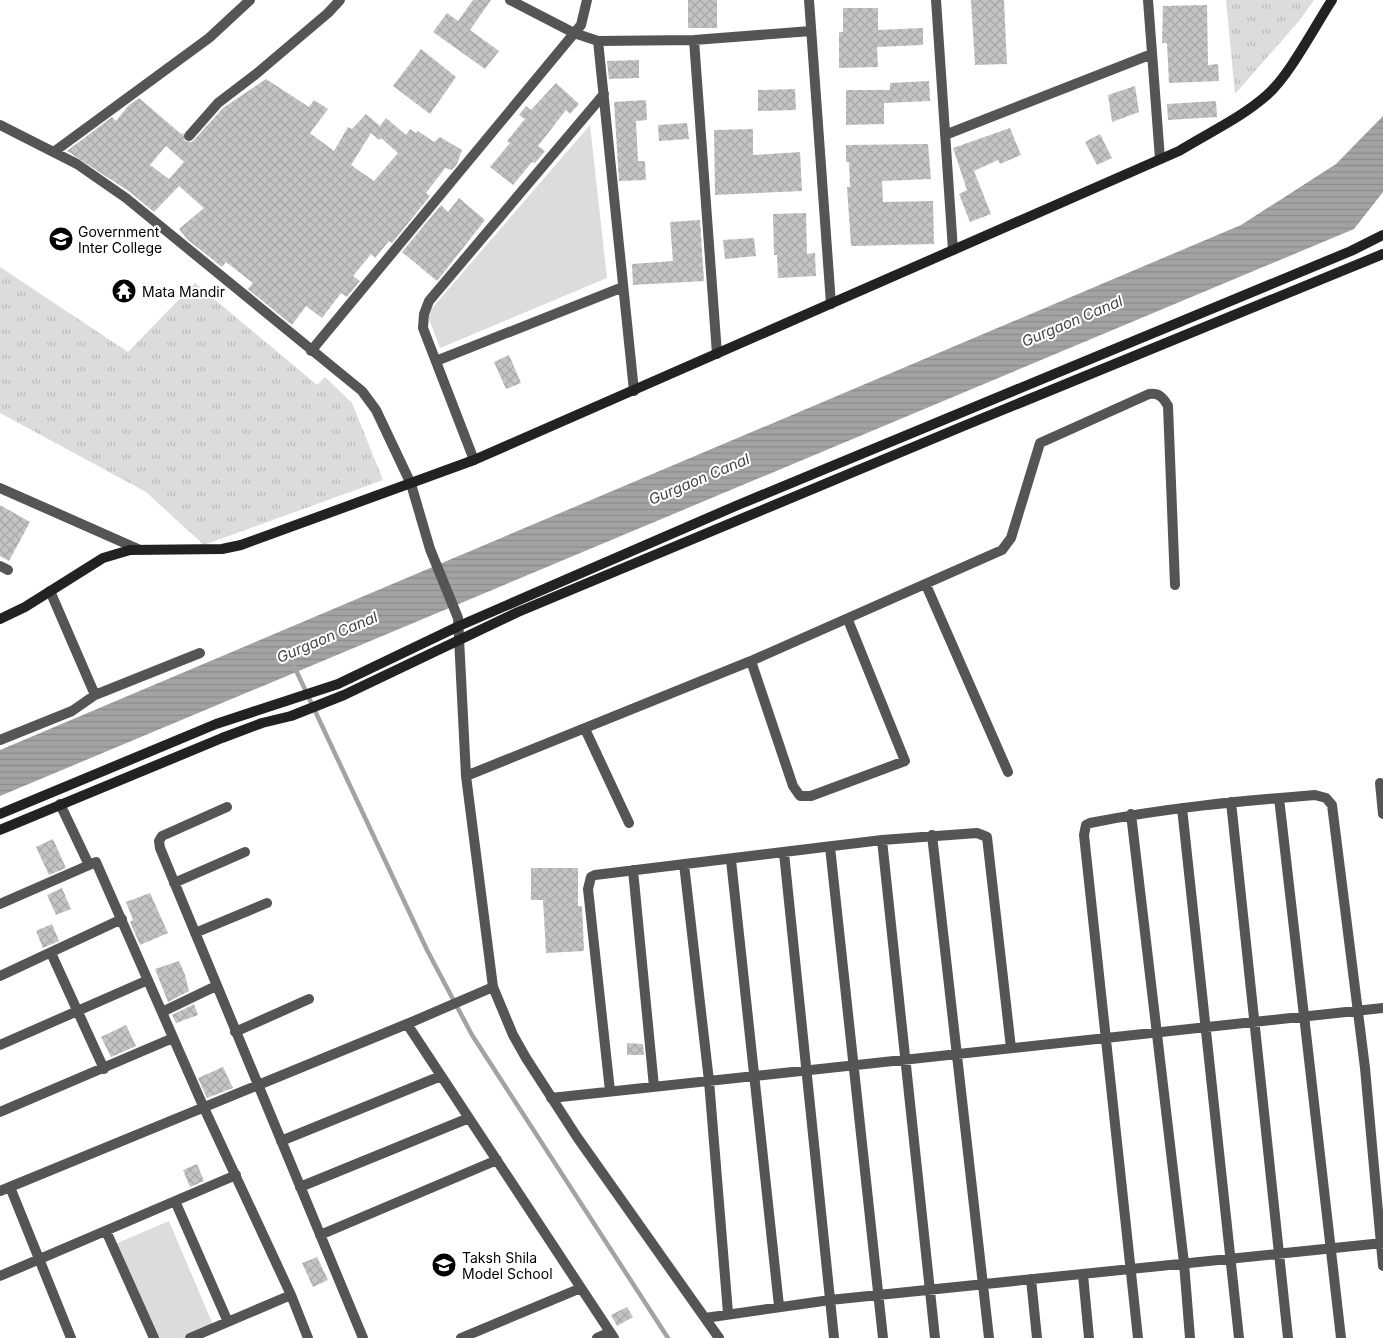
<svg xmlns="http://www.w3.org/2000/svg" width="1383" height="1338" viewBox="0 0 1383 1338" font-family="Inter,sans-serif">
<style>
.grass{fill:url(#grass-tufts)}
.park{fill:#dcdcdc}
.water{fill:url(#water-rules)}
.lines{fill:none;stroke-linecap:round;stroke-linejoin:round}
.stream{stroke:#a3a3a3;stroke-width:4.5}
.building{fill:url(#building-cross-hatch);fill-rule:evenodd}
.street{stroke:#555;stroke-width:10}
.secondary{stroke:#222;stroke-width:10}
.labels{text-anchor:middle;dominant-baseline:central;stroke-width:4;stroke-linejoin:round;paint-order:stroke}
.poi-label{font-size:14px;fill:#000;stroke:#fff;text-anchor:start}
.water-label{font-size:15px;font-style:italic;fill:#444;stroke:#fff}
</style>
<defs>
<pattern id="grass-tufts" width="24" height="20" patternUnits="userSpaceOnUse" patternTransform="scale(1.25)"><rect width="24" height="20" fill="#dcdcdc"/><path d="M3 7l-1-3M5 7V3M7 7l1-3M15 17l-1-3M17 17v-4M19 17l1-3" fill="none" stroke="#bbb"/></pattern>
<pattern id="water-rules" width="6" height="5" patternUnits="userSpaceOnUse" patternTransform="scale(1.25)"><rect width="6" height="5" fill="#a3a3a3"/><path d="M0 2.5h6" fill="none" stroke="#8b8b8b"/></pattern>
<pattern id="building-cross-hatch" width="8" height="8" patternUnits="userSpaceOnUse" patternTransform="scale(1.25)"><rect width="8" height="8" fill="#c4c4c4"/><path d="M0 0l8 8M0 8l8-8" fill="none" stroke="#a7a7a7"/></pattern>
</defs>
<rect width="100%" height="100%" fill="#fff"/>
<path class="grass" d="M 1226,0 L 1314,0 L 1299,21 L 1235,94 Z
M 0,267 L 128,352 L 195,283 L 317,385 L 325,377 L 352,403 L 383,480 L 204,545 L 146,492 L 0,413 Z"/>
<path class="park" d="M 590,125 L 607,278 L 440,348 L 427,314 Z
M 169,1221 L 213,1325 L 182,1338 L 156,1338 L 115,1244 Z"/>
<path class="water" d="M 1383,116 L 1383,192 L 1354,229 L 0,796 L 0,750 L 1241,225 L 1336,164 Z"/>
<g class="lines">
<path class="stream" d="M 294,666 L 427,950 L 472,1035 L 668,1338"/>
</g>
<path class="building" d="M 473,0 L 491,0 L 470,30 L 499,51 L 485,69 L 433,32 L 447,13 L 458,21 Z
M 688,0 L 717,0 L 717,28 L 688,28 Z
M 971,0 L 1004,0 L 1007,64 L 975,65 Z
M 1207,5 L 1208,65 L 1218,64 L 1219,81 L 1169,83 L 1167,43 L 1162,43 L 1163,6 Z
M 843,8 L 878,8 L 878,30 L 923,28 L 923,45 L 877,47 L 878,67 L 839,68 L 839,32 L 843,32 Z
M 421,49 L 456,77 L 430,114 L 393,86 Z
M 639,60 L 639,78 L 609,79 L 607,61 Z
M 266,79 L 309,107 L 314,100 L 328,109 L 310,133 L 334,151 L 348,127 L 352,129 L 366,114 L 380,126 L 386,118 L 406,135 L 410,129 L 416,133 L 418,131 L 434,142 L 440,137 L 462,150 L 457,164 L 452,170 L 445,168 L 426,193 L 430,196 L 392,243 L 389,241 L 375,258 L 371,254 L 353,276 L 360,281 L 347,297 L 341,293 L 322,318 L 306,306 L 292,325 L 248,289 L 253,283 L 226,262 L 222,267 L 188,240 L 179,229 L 204,208 L 179,186 L 154,212 L 130,192 L 67,151 L 112,117 L 116,121 L 128,106 L 139,98 L 181,134 L 183,133 L 185,141 L 192,142 L 223,108 ZM 371,133 L 379,140 L 381,138 L 398,153 L 374,181 L 351,165 ZM 166,146 L 184,162 L 169,179 L 150,165 Z
M 929,81 L 930,101 L 884,103 L 884,124 L 846,125 L 846,90 L 890,90 L 890,83 Z
M 556,83 L 579,104 L 570,114 L 566,110 L 538,146 L 545,151 L 535,163 L 532,162 L 513,185 L 490,167 L 510,143 L 507,141 L 525,119 L 519,115 L 526,106 L 531,110 Z
M 1135,86 L 1139,112 L 1112,122 L 1108,95 Z
M 795,89 L 796,110 L 758,111 L 758,90 Z
M 646,100 L 647,120 L 636,121 L 638,161 L 645,161 L 646,180 L 619,181 L 614,102 Z
M 1216,101 L 1217,117 L 1168,120 L 1167,104 Z
M 687,123 L 689,139 L 659,141 L 658,125 Z
M 1010,128 L 1021,155 L 1000,164 L 998,160 L 974,171 L 991,214 L 970,222 L 959,194 L 967,190 L 953,148 Z
M 753,129 L 753,155 L 800,152 L 802,191 L 715,195 L 714,130 Z
M 1100,134 L 1112,158 L 1097,165 L 1085,142 Z
M 928,144 L 931,179 L 882,181 L 883,202 L 933,201 L 934,244 L 851,246 L 847,187 L 850,187 L 849,162 L 846,162 L 846,145 Z
M 459,198 L 485,220 L 437,281 L 402,252 L 441,205 L 448,212 Z
M 806,213 L 807,254 L 815,253 L 816,276 L 778,278 L 777,255 L 774,255 L 773,214 Z
M 700,220 L 704,281 L 633,285 L 632,264 L 673,261 L 670,222 Z
M 754,238 L 756,256 L 725,259 L 723,240 Z
M 509,355 L 521,383 L 506,389 L 494,362 Z
M 0,505 L 30,522 L 9,561 L 0,556 Z
M 53,839 L 66,868 L 49,875 L 36,847 Z
M 531,868 L 578,868 L 578,906 L 582,906 L 584,951 L 546,953 L 543,900 L 531,900 Z
M 62,888 L 71,909 L 56,915 L 47,895 Z
M 150,893 L 168,933 L 140,945 L 130,922 L 133,920 L 126,902 Z
M 52,924 L 59,941 L 43,948 L 36,931 Z
M 179,961 L 185,975 L 189,991 L 168,1002 L 155,969 Z
M 194,1004 L 198,1015 L 176,1023 L 172,1015 Z
M 126,1025 L 136,1046 L 111,1057 L 101,1037 Z
M 627,1043 L 643,1044 L 644,1055 L 627,1055 Z
M 223,1067 L 233,1088 L 207,1098 L 198,1078 Z
M 197,1164 L 204,1181 L 190,1187 L 183,1170 Z
M 317,1257 L 328,1280 L 313,1287 L 302,1263 Z
M 627,1307 L 633,1317 L 617,1326 L 611,1315 Z"/>
<g class="lines">
<path class="street" d="M 510,0 L 574,33 L 598,41 L 694,40 L 811,31
M 809,0 L 831,304
M 936,0 L 953,250
M 1148,0 L 1160,159
M 694,40 L 717,354
M 598,41 L 634,391
M 0,125 L 77,164 L 126,198 L 362,391 L 376,410 L 411,484 L 430,549 L 458,618 L 466,776 L 493,987 L 513,1035 L 526,1058 L 577,1137 L 719,1338
M 945,135 L 1152,54
M 189,136 L 218,103 L 256,74 L 328,13 L 340,0
M 55,151 L 209,38 L 250,0
M 311,351 L 581,25 L 587,0
M 436,361 L 623,287
M 474,460 L 423,328 L 424,314 L 429,301 L 604,94
M 0,488 L 138,549
M 0,566 L 8,570
M 926,585 L 1008,772
M 751,661 L 793,786 L 800,796 L 811,796 L 905,761 L 848,620
M 95,695 L 200,653
M 585,729 L 629,823
M 0,740 L 72,711 L 95,695 L 50,591
M 466,776 L 751,661 L 1002,550 L 1011,538 L 1040,443 L 1149,394 C 1159,393 1163,397 1168,406 L 1175,585
M 1380,783 L 1383,814
M 1279,798 L 1341,1338
M 1231,802 L 1288,1338
M 60,804 L 89,865
M 227,807 L 162,836 L 159,841 L 160,848 L 363,1338
M 1182,808 L 1239,1338
M 1131,814 L 1184,1263 L 1190,1338
M 932,835 L 989,1338
M 882,840 L 935,1338
M 830,847 L 883,1338
M 784,853 L 834,1338
M 731,860 L 779,1306
M 684,864 L 709,1081 L 728,1313
M 633,870 L 654,1087
M 174,883 L 245,852
M 0,904 L 96,862 L 204,1108 L 291,1295 L 308,1338
M 195,933 L 267,903
M 51,953 L 104,1069
M 0,976 L 122,919
M 162,1012 L 216,986
M 407,1024 L 614,1338
M 235,1032 L 309,999
M 0,1045 L 148,980
M 610,1091 L 588,889 L 591,877 L 595,875 L 882,840 L 977,833 L 987,837 L 1011,1048
M 551,1098 L 1383,1008
M 0,1112 L 173,1038
M 281,1141 L 441,1076
M 10,1187 L 71,1338
M 300,1187 L 469,1118
M 0,1191 L 407,1024 L 493,987
M 175,1201 L 228,1322
M 106,1231 L 154,1338
M 320,1235 L 497,1160
M 1083,1275 L 1089,1338
M 0,1276 L 236,1175
M 1031,1279 L 1037,1338
M 705,1318 L 830,1300 L 1383,1243
M 190,1338 L 291,1295
M 461,1338 L 581,1288
M 597,1338 L 610,1332
M 1138,1338 L 1084,835 L 1086,825 L 1090,823 C 1164,808 1240,801 1315,795 L 1326,798 L 1332,805 L 1365,1068 L 1383,1266"/>
<path class="secondary" d="M 0,619 L 25,607 L 103,558 L 130,550 L 222,549 L 241,545 L 474,460 L 1179,151 C 1208,133 1241,118 1267,95 C 1289,76 1315,26 1332,0
M 0,814 L 216,724 L 338,684 L 459,626 L 738,505 L 1351,251 L 1383,235
M 0,830 L 222,738 L 262,723 L 291,716 L 344,695 L 518,612 L 966,425 L 1383,254"/>
</g>
<defs>
<symbol id="university-disc" viewBox="-11 -11 22 22"><circle r="9.5" fill="#000" stroke="#fff"/><path d="M0-5L7-2L0 1L-7-2ZM-4 1L0 2.5L4 1V4Q0 6-4 4Z" fill="#fff"/></symbol>
<symbol id="temple-disc" viewBox="-11 -11 22 22"><circle r="9.5" fill="#000" stroke="#fff"/><path d="M0-6L5-2H3V0L6.5 2.5H4V6H1.5V3h-3V6H-4V2.5H-6.5L-3 0V-2H-5Z" fill="#fff"/></symbol>
<symbol id="school-disc" viewBox="-11 -11 22 22"><circle r="9.5" fill="#000" stroke="#fff"/><path d="M0-5L7-2L0 1L-7-2ZM-4 1L0 2.5L4 1V4Q0 6-4 4Z" fill="#fff"/></symbol>
</defs>
<g fill-rule="evenodd">
<use href="#university-disc" x="47" y="225" width="28" height="28"/>
<use href="#temple-disc" x="110" y="277" width="28" height="28"/>
<use href="#school-disc" x="430" y="1251" width="28" height="28"/>
</g>
<g class="labels">
<g class="poi-label">
<text x="78" y="231">Government<tspan x="78" dy="16">Inter College</tspan></text>
<text x="142" y="291">Mata Mandir</text>
<text x="462" y="1257">Taksh Shila<tspan x="462" dy="16">Model School</tspan></text>
</g>
<g class="water-label">
<text transform="translate(1072 321) rotate(-23)">Gurgaon Canal</text>
<text transform="translate(699 479) rotate(-23)">Gurgaon Canal</text>
<text transform="translate(327 637) rotate(-23)">Gurgaon Canal</text>
</g>
</g>
</svg>
